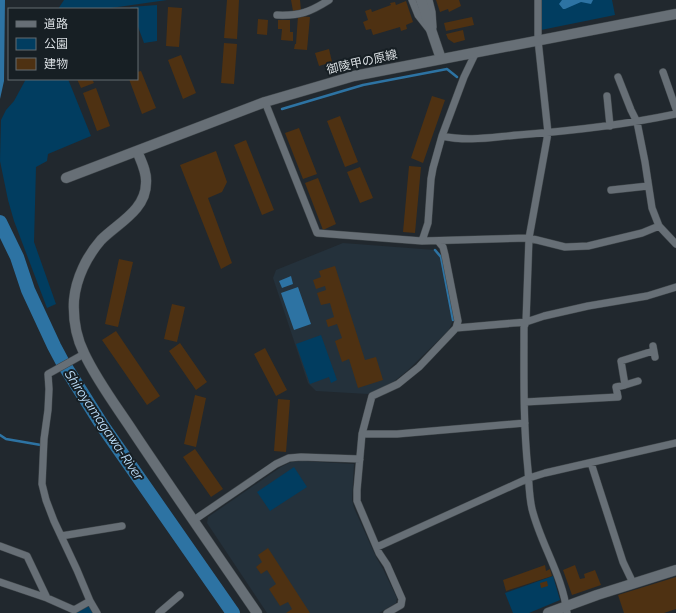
<svg xmlns="http://www.w3.org/2000/svg" width="676" height="613" viewBox="0 0 676 613" font-family="Raleway,'Noto Sans JP',sans-serif">
<style>
.built{fill:#24313b}
.green{fill:#013d60}
.water{fill:#2d73a3}
.lines{fill:none;stroke-linecap:round;stroke-linejoin:round}
.stream{stroke:#2d73a3;stroke-width:2.5}
.river{stroke:#2d73a3;stroke-width:14}
.building{fill:#4e3112}
.street-casing{stroke:#40474b;stroke-width:8}
.secondary-casing{stroke:#40474b;stroke-width:11}
.street{stroke:#676f76;stroke-width:7}
.secondary{stroke:#676f76;stroke-width:10}
.labels{text-anchor:middle;dominant-baseline:central;stroke-width:4;stroke-linejoin:round;paint-order:stroke}
.street-label{font-size:12px;fill:#dadfe3;stroke:#171f24}
.water-label{font-size:13px;font-style:italic;fill:#c0e3ff;stroke:#171f24}
</style>
<rect width="100%" height="100%" fill="#21282e"/>
<path class="built" d="M 343,243 L 435,250 L 441,257 L 453,320 L 449,330 L 407,371 L 392,383 L 368,394 L 316,391 L 308,383 L 273,278 L 276,270 Z
M 302,461 L 354,464 L 352,500 L 354,508 L 376,557 L 383,569 L 397,598 L 396,603 L 379,613 L 267,613 L 207,523 L 208,517 L 281,467 L 291,462 Z"/>
<path class="green" d="M 64,0 L 167,0 L 104,9 L 58,9 Z
M 541,0 L 612,0 L 615,15 L 541,30 Z
M 157,5 L 157,41 L 144,43 L 137,24 L 137,9 L 131,9 L 130,7 Z
M 26,79 L 68,79 L 91,136 L 48,154 L 47,161 L 36,167 L 34,242 L 56,304 L 47,308 L 14,221 L 8,200 L 0,161 L 1,120 L 6,110 L 14,101 Z
M 321,335 L 337,380 L 331,383 L 329,377 L 310,384 L 296,344 Z
M 294,467 L 307,487 L 270,511 L 257,492 Z
M 553,576 L 560,600 L 529,613 L 513,613 L 505,593 Z
M 89,604 L 94,613 L 76,613 L 76,612 Z"/>
<path class="water" d="M 0,0 L 5,0 L 4,81 L 0,99 Z
M 562,0 L 593,0 L 591,4 L 581,2 L 565,9 L 563,9 L 559,4 Z
M 291,276 L 293,284 L 282,288 L 279,281 Z
M 298,287 L 311,324 L 294,330 L 281,293 Z"/>
<g class="lines">
<path class="stream" d="M 282,109 L 363,85 L 447,69 L 457,77
M 435,250 L 441,257 L 453,320
M 0,435 L 6,439 L 41,445"/>
<path class="river" d="M 0,222 L 17,257 L 28,290 L 54,346 L 63,363 L 102,425 L 233,613"/>
</g>
<path class="building" d="M 227,0 L 239,0 L 237,39 L 224,38 Z
M 291,0 L 300,0 L 301,10 L 293,11 Z
M 436,0 L 459,0 L 461,6 L 449,12 L 448,9 L 440,12 Z
M 406,1 L 413,22 L 406,25 L 407,29 L 401,31 L 400,27 L 373,35 L 371,29 L 366,30 L 363,22 L 368,20 L 365,11 L 371,9 L 372,12 L 391,5 L 390,3 L 395,2 L 396,5 Z
M 168,7 L 182,8 L 179,47 L 166,46 Z
M 298,16 L 310,17 L 307,50 L 294,49 L 295,44 L 296,44 Z
M 472,17 L 474,25 L 446,31 L 444,23 Z
M 258,19 L 268,20 L 267,35 L 257,34 Z
M 278,20 L 290,20 L 290,32 L 293,32 L 293,41 L 281,40 L 282,29 L 278,29 Z
M 463,30 L 465,40 L 454,43 L 448,39 L 446,34 Z
M 224,43 L 237,44 L 234,84 L 221,83 Z
M 329,49 L 332,62 L 319,66 L 315,53 Z
M 181,55 L 196,93 L 183,99 L 168,60 Z
M 141,71 L 156,108 L 142,114 L 129,79 L 137,79 L 137,72 Z
M 77,79 L 92,79 L 94,83 L 81,88 Z
M 96,88 L 110,126 L 97,131 L 83,93 Z
M 432,96 L 445,100 L 423,163 L 411,158 Z
M 340,116 L 358,162 L 345,167 L 327,121 Z
M 299,128 L 317,174 L 303,179 L 285,133 Z
M 246,140 L 274,210 L 262,215 L 234,145 Z
M 216,151 L 227,182 L 222,192 L 208,198 L 232,263 L 221,269 L 180,165 Z
M 409,166 L 421,167 L 415,233 L 403,232 Z
M 360,167 L 373,198 L 360,203 L 347,172 Z
M 318,178 L 336,224 L 323,230 L 305,183 Z
M 119,259 L 133,262 L 118,327 L 105,324 Z
M 335,266 L 365,360 L 376,357 L 383,380 L 358,388 L 349,359 L 342,362 L 335,341 L 342,338 L 337,324 L 328,327 L 326,320 L 334,317 L 330,303 L 321,305 L 317,293 L 326,290 L 325,286 L 316,289 L 313,280 L 321,277 L 319,271 Z
M 172,304 L 185,307 L 177,342 L 164,339 Z
M 116,331 L 160,396 L 147,405 L 102,340 Z
M 180,343 L 207,382 L 196,390 L 169,351 Z
M 265,348 L 287,390 L 276,396 L 254,354 Z
M 195,395 L 206,398 L 196,447 L 184,444 Z
M 278,399 L 290,400 L 286,452 L 274,451 Z
M 195,449 L 223,489 L 211,497 L 183,457 Z
M 268,548 L 310,613 L 286,613 L 292,609 L 288,602 L 280,606 L 269,589 L 276,584 L 267,570 L 261,574 L 256,567 L 262,562 L 258,555 Z
M 545,565 L 546,571 L 550,569 L 552,576 L 506,591 L 503,580 Z
M 575,565 L 580,579 L 585,578 L 584,574 L 595,570 L 601,585 L 572,595 L 563,570 Z
M 676,577 L 676,609 L 664,613 L 624,613 L 618,595 Z
M 547,581 L 548,586 L 541,588 L 540,583 Z"/>
<g class="lines">
<defs>
<path id="street" d="M 412,0 L 418,15 L 429,29
M 429,0 L 432,12 L 433,27
M 538,0 L 538,40 L 548,133 L 529,238 L 526,322 L 524,327 C 524,374 523,423 528,470 C 529,483 529,496 532,509 C 541,545 563,576 567,613
M 277,15 C 300,16 310,12 329,0
M 663,72 L 676,109
M 618,77 L 631,110 L 637,122 L 645,162 L 652,208 L 659,226 L 676,244
M 607,96 L 610,126
M 265,102 L 317,233 L 422,241 L 529,238 L 565,247 L 588,246 L 642,233 L 659,226
M 442,136 C 468,142 493,137 518,135 C 572,131 624,125 676,114
M 611,190 L 648,186
M 422,241 L 428,223 L 431,179 L 433,168 L 442,136 L 464,77 L 476,52
M 456,328 L 526,322 L 544,316 L 588,306 L 647,296 L 676,287
M 653,346 L 655,357
M 84,354 L 48,374 L 49,389 L 48,410 L 44,439 L 42,484 L 46,500 L 54,521 L 77,570 L 90,601 L 97,613
M 625,385 L 638,381
M 525,402 L 618,397 L 616,387 L 625,385 L 621,361 L 653,351
M 362,434 L 397,434 L 525,423
M 591,463 L 623,562 L 633,583
M 194,520 L 276,464 L 289,458 L 301,457 L 360,459
M 61,536 L 122,526
M 0,546 L 27,556 L 47,598 L 74,610 L 90,601
M 377,547 L 529,478 L 545,473 L 676,443
M 0,582 L 47,598
M 159,613 L 180,595
M 387,613 L 401,605 L 402,599 L 387,565 L 379,553 L 357,501 L 357,490 L 362,434 L 372,396 L 398,384 L 419,367 L 456,328 L 458,321 L 445,255 L 443,247 L 438,241"/>
<path id="secondary" d="M 421,0 L 441,59
M 137,151 C 141,161 147,172 146,183 C 146,210 118,223 101,240 C 87,256 76,278 74,300 C 73,318 76,337 84,353 C 97,381 117,407 134,433 C 174,493 216,553 257,613
M 66,178 L 265,102 L 354,76 L 676,14
M 548,613 L 597,595 L 676,570"/>
</defs>
<use href="#street" class="street-casing"/>
<use href="#secondary" class="secondary-casing"/>
<use href="#street" class="street"/>
<use href="#secondary" class="secondary"/>
</g>
<g class="labels">
<g class="street-label">
<text transform="translate(362 62) rotate(-13)">御陵甲の原線</text>
</g>
<g class="water-label">
<text transform="translate(104 425) rotate(56)">Shiroyamagawa-River</text>
</g>
</g>
<rect x="8" y="8" width="130" height="72" fill="#171f24" stroke="#656c70"/>
<rect x="16" y="21" width="20" height="6" fill="#676f76" stroke="#656c70"/>
<text x="44" y="28" font-size="12" fill="#dadfe3">道路</text>
<rect x="16" y="38" width="20" height="12" fill="#013d60" stroke="#656c70"/>
<text x="44" y="48" font-size="12" fill="#dadfe3">公園</text>
<rect x="16" y="58" width="20" height="12" fill="#4e3112" stroke="#656c70"/>
<text x="44" y="68" font-size="12" fill="#dadfe3">建物</text>
</svg>
